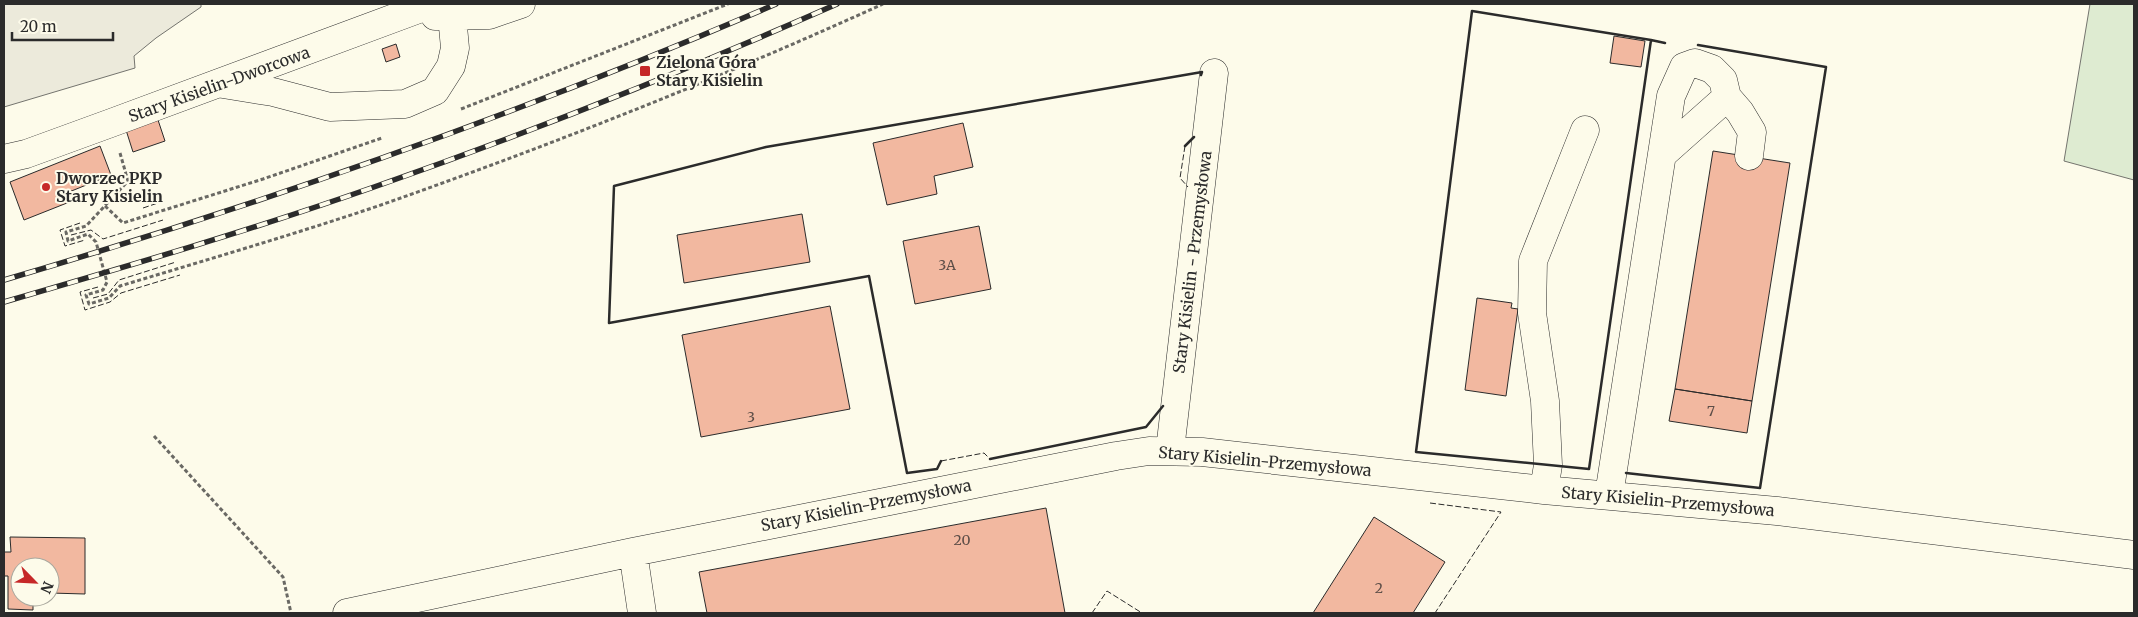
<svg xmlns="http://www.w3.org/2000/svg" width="2138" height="617" viewBox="0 0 2138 617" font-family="Merriweather,serif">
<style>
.green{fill:#deebd1;stroke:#74746e}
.parking{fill:#eceadb;stroke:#74746e}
.building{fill:#f2b8a0;stroke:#2b2b2b}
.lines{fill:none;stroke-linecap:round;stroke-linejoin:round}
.minor-casing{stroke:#2b2b2b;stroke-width:29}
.path{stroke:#6a6964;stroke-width:3;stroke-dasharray:4 2.5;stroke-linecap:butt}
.minor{stroke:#fdfbea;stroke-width:28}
.rail-casing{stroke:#2b2b2b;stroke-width:5.5}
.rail{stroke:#fdfbea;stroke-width:4;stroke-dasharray:11;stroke-linecap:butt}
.fence{stroke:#2b2b2b;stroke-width:1;stroke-dasharray:6 2.5;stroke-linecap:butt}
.wall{stroke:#2b2b2b;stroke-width:2.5}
.poi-dot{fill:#c62828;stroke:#fdfbea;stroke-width:2}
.labels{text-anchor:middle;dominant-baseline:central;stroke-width:4;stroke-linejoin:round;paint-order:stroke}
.number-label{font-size:14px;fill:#5d4e48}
.poi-label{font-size:16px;font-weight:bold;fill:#2b2b2b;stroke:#fdfbea;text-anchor:start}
.street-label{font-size:16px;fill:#2b2b2b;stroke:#fdfbea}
</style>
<rect width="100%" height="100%" fill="#fdfbea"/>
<path class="green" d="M 2090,4 L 2134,4 L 2134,180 L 2064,161 Z"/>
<path class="parking" d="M 4,4 L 201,4 L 201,7 L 156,38 L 134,56 L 135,68 L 4,107 Z"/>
<path class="building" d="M 1614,36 L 1645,41 L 1641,67 L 1610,63 Z
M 396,44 L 400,57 L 386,62 L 382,49 Z
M 158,120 L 165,141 L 133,152 L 126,130 Z
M 963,123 L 973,167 L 934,176 L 937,194 L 887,205 L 873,143 Z
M 100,146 L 111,175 L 69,192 L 72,201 L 24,220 L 10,182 Z
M 1713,151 L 1790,163 L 1752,401 L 1675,389 Z
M 802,214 L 810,262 L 684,283 L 677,235 Z
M 979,226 L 991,289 L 915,304 L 903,241 Z
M 1477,298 L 1512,303 L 1511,308 L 1518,309 L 1506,396 L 1465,390 Z
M 830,306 L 850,409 L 701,437 L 682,335 Z
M 1675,389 L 1752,401 L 1747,433 L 1669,421 Z
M 1046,508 L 1065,613 L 707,613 L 699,572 Z
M 1374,517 L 1445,562 L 1413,613 L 1313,613 Z
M 10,537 L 85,538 L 85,594 L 50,593 L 50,567 L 20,567 L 20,597 L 33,597 L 33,610 L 8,609 L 8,576 L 4,576 L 4,552 L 11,552 Z"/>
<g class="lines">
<defs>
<path id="minor" d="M 435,16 L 489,15 L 521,4
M 223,84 L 273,92 L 330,107 L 405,104 L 435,91 L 451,66 L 455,48 L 452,16
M 1663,154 L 1727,97
M 4,159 L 26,154 L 111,123 L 432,4
M 1170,450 L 1214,73
M 1544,490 L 1548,465 L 1545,401 L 1532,313 L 1533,261 L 1585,130
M 1609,495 L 1671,96 L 1684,67 L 1695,63 L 1712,69 L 1723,80 L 1727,97 L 1740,112 L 1752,132 L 1749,156
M 633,552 L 642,613
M 347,613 L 633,552 L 1116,456 L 1149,451 L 1202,452 L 1544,490 L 1777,511 L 2134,555"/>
</defs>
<use href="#minor" class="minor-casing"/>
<path class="path" d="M 461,109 L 728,4
M 120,153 L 128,181 L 86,226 L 66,232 L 68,241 L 88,234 L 96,242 L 107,282 L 103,290 L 86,295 L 89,304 L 109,298 L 120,286 C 206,260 292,235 378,206 C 549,146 718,79 883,4
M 105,206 L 123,223 L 263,179 L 382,138
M 154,436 L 283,577 L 291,613"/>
<use href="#minor" class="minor"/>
<defs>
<path id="rail" d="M 4,280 C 266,203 525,112 776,4
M 4,302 C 128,266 252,230 374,187 C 531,132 685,71 837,4"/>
</defs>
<use href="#rail" class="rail-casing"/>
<use href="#rail" class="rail"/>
<path class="fence" d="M 1185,146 L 1180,178 L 1188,187
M 143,208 L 158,203
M 80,223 L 60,230 L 65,246 L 85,240
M 71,235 L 91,230 L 103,239 L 163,220
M 98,287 L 80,292 L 85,310 L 110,302 L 121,293 L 180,275
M 93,298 L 108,294 L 119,280 L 176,262
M 941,461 L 984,453 L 990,459
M 1430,503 L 1501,512 L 1435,613
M 1092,613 L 1107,591 L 1142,613"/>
<path class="wall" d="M 1472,11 L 1651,40 L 1589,469 L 1416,452 Z
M 1651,40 L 1665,43
M 1185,146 L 1194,137
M 990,459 L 1146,427 L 1163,406
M 941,461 L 937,469 L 907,473 L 869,276 L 609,323 L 614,186 L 766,147 L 1202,72 L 1201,75
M 1626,473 L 1760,488 L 1826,67 L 1698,45"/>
</g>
<g class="poi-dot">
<rect x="639" y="65" width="12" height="12" rx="2.5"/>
<circle cx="46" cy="187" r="5"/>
</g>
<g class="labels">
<g class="number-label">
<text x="947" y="265">3A</text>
<text x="1711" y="411">7</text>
<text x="751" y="417">3</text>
<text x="962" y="540">20</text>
<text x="1379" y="588">2</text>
</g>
<g class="poi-label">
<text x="656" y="62">Zielona Góra<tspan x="656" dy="18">Stary Kisielin</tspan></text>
<text x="56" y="178">Dworzec PKP<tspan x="56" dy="18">Stary Kisielin</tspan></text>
</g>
<g class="street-label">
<text transform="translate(219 84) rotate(-20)">Stary Kisielin-Dworcowa</text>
<text transform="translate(1192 262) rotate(-83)">Stary Kisielin - Przemysłowa</text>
<text transform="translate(1265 461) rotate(5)">Stary Kisielin-Przemysłowa</text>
<text transform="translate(1668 501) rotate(5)">Stary Kisielin-Przemysłowa</text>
<text transform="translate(866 505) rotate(-11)">Stary Kisielin-Przemysłowa</text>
</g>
</g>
<rect width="2138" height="617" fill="none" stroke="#2b2b2b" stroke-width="10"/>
<g transform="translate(35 582) rotate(114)"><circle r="24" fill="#fdfbea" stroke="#a9a89e"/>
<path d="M0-4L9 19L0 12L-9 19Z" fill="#c62828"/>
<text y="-8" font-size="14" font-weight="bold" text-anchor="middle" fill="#2b2b2b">N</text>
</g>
<path d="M12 32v8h101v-8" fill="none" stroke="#2b2b2b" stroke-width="2.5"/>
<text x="20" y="32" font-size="15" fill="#2b2b2b" stroke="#fdfbea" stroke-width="4" paint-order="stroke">20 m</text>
</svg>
